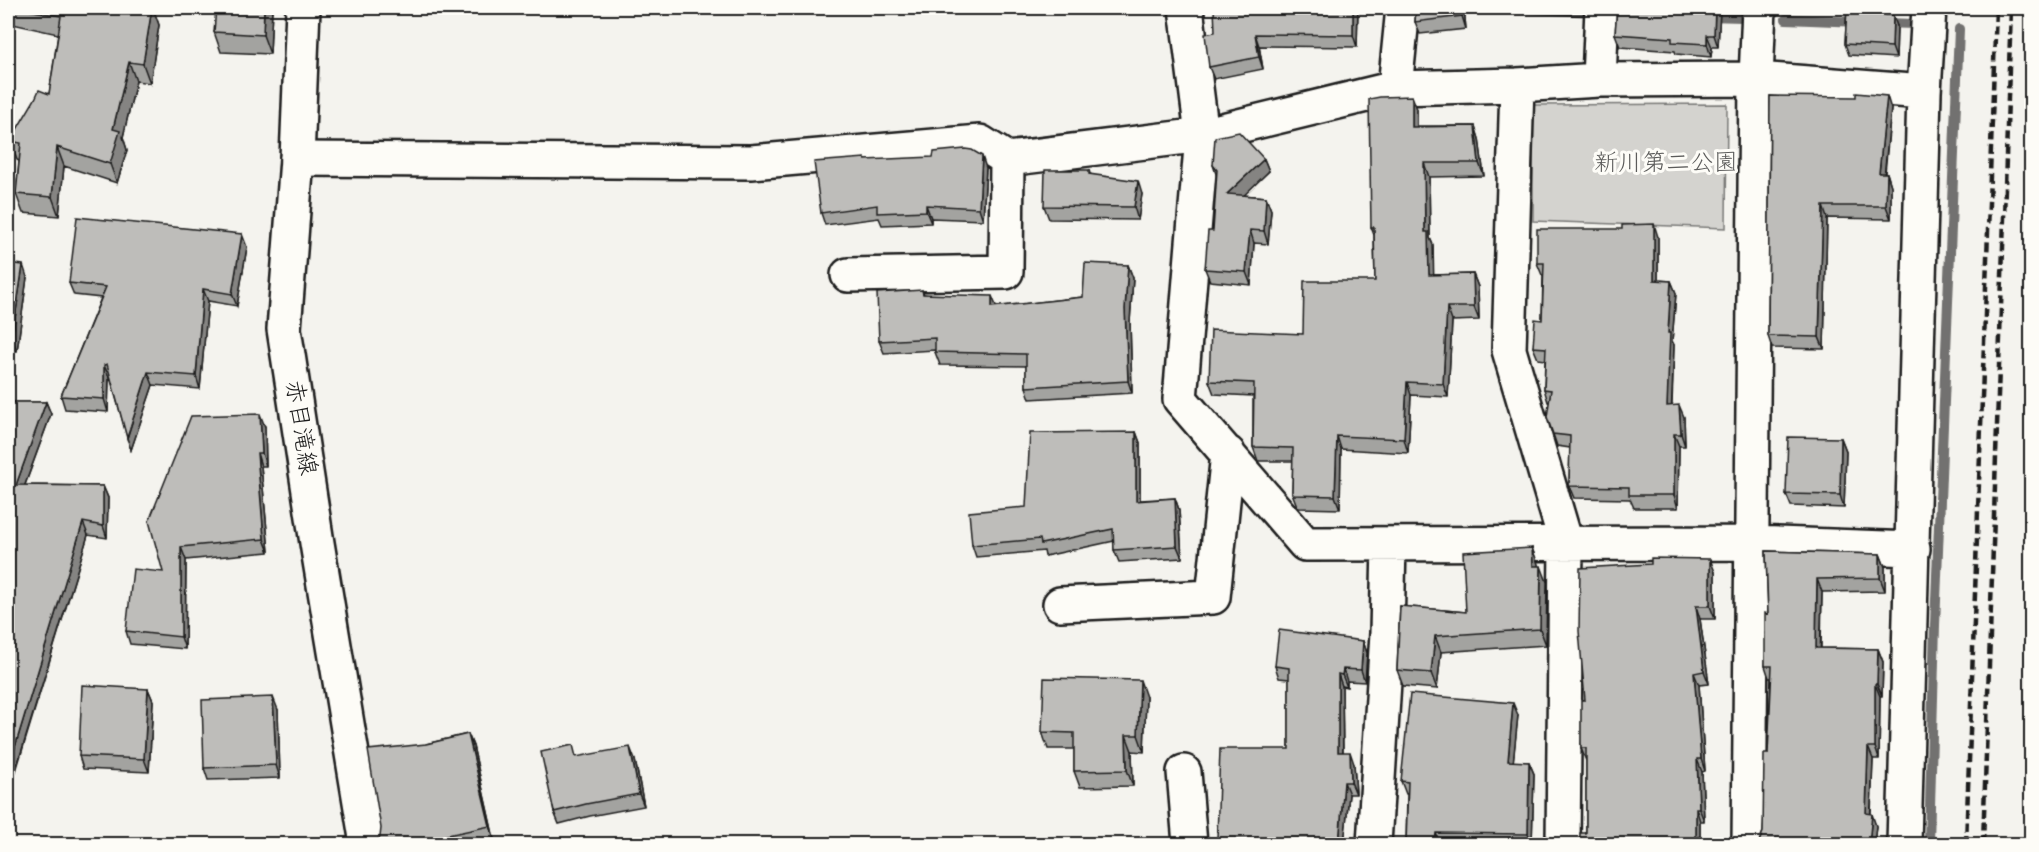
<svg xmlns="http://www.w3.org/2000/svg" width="2039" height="852" viewBox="0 0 2039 852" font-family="Dekko,'Klee One',sans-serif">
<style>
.green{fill:#d4d3cf;stroke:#787876;stroke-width:1.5}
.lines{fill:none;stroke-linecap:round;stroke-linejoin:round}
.stream{stroke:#72716f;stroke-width:10}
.street-casing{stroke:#1c1c1c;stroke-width:38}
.secondary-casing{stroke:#1c1c1c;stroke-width:38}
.street{stroke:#fdfcf7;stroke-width:33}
.secondary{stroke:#fdfcf7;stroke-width:33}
.rail{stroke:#1c1c1c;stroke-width:4.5;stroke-dasharray:9 4.5;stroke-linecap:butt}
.wall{fill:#a3a3a0;stroke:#1c1c1c;stroke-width:1.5}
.shaded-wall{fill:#858482;stroke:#1c1c1c;stroke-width:1.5}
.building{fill:#bebdba;stroke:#1c1c1c;stroke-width:1.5}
.labels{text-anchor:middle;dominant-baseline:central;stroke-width:6;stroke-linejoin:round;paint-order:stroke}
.park-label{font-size:24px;fill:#5c5c5b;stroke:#fdfcf7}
.street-label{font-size:24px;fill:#1c1c1c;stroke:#fdfcf7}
</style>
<rect width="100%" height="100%" fill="#f4f3ee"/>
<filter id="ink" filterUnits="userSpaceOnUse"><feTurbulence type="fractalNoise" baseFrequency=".0167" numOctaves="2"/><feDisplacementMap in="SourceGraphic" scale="12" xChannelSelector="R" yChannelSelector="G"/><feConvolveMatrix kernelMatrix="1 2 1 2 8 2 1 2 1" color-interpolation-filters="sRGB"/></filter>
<g filter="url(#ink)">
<path class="green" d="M 1727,104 L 1726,228 L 1533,221 L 1533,105 Z"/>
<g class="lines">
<path class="stream" d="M 1504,8 L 1598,12
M 1707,16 L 1743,17
M 1786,19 L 1860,22
M 1884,23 L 1914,24
M 1929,844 L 1935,625 L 1959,29"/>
<defs>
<path id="street" d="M 1186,8 L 1202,135 L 1180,399 L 1305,544 L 1753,543 L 1913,549
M 1599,80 L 1602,8
M 1517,85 L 1509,350 L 1566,543 L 1563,844
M 1395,88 L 1403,8
M 297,159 L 751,162 L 980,142 L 1007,159 L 1202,135 L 1395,88 L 1517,85 L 1599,80 L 1756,79 L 1924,92
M 848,275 L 1006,272 L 1007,159
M 1060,604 L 1213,597 L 1228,453
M 1184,772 L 1190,844
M 1374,844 L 1387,633 L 1389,544
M 1749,844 L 1756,79 L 1759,8
M 1904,844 L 1924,92 L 1929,8"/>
<path id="secondary" d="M 303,8 L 297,159 L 284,329 L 317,543 L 367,844"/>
</defs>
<use href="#street" class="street-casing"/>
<use href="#secondary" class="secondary-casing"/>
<use href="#street" class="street"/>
<use href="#secondary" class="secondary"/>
<path class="rail" d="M 1966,844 L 1996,8
M 1983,844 L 2011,8"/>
</g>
<path class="wall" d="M 8,8 L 153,8 L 159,25 L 150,83 L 136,81 L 123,137 L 127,150 L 117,183 L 64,166 L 59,216 L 23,213 L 16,194 L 19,161 L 17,160 L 10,141 L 49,94 L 58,34 L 8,23 Z
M 272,8 L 270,54 L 221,52 L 214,32 Z
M 1358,8 L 1357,47 L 1259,46 L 1263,69 L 1214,79 L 1209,67 L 1215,32 Z
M 1416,8 L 1464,8 L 1466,29 L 1420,34 L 1415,22 Z
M 1617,8 L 1741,8 L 1740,9 L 1720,9 L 1718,47 L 1712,47 L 1711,57 L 1676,54 L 1675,51 L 1620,47 L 1615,34 Z
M 1847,8 L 1892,8 L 1891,15 L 1897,26 L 1896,58 L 1849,55 L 1845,44 Z
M 1770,96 L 1891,109 L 1885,173 L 1887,173 L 1891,186 L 1891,219 L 1827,218 L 1824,349 L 1772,348 L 1768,336 Z
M 1417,109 L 1417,126 L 1475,126 L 1479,139 L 1484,176 L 1429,177 L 1430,238 L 1433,245 L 1433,275 L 1473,274 L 1478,287 L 1479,320 L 1452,321 L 1448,397 L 1411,395 L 1408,453 L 1341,449 L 1340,509 L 1299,508 L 1297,506 L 1292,493 L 1293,461 L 1258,461 L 1253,447 L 1253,396 L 1214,394 L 1209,381 L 1303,334 L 1375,281 L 1374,235 L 1371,227 Z
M 1264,159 L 1269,171 L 1243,195 L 1266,197 L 1271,210 L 1268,244 L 1254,243 L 1251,285 L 1210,281 L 1205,269 L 1213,231 L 1217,177 L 1213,165 Z
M 866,160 L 986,168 L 983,220 L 931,218 L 931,223 L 882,225 L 879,218 L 825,225 L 821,213 Z
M 1089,170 L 1090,174 L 1142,194 L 1138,220 L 1049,219 L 1044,206 Z
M 1658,237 L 1658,280 L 1671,281 L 1676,293 L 1672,341 L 1674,345 L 1672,405 L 1684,417 L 1685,446 L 1679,446 L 1678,508 L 1634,508 L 1630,499 L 1574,498 L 1569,486 L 1570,448 L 1557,446 L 1553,434 L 1549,402 L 1548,402 L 1544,389 L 1545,360 L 1538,359 L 1533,347 L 1542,320 L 1543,275 L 1542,275 L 1537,263 Z
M 247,247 L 237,306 L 208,301 L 200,389 L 153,385 L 131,450 L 110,377 L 109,377 L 108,412 L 65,409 L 61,396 L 101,298 L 74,295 L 69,283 Z
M 8,263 L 27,277 L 17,351 L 8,349 Z
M 1128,265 L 1133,278 L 1130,322 L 1132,393 L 1030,399 L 1026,387 L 1026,366 L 940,365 L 935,352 L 935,350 L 884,353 L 879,341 L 922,290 L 924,294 L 996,307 L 1083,297 Z
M 8,402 L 46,402 L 51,414 L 25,485 L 103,486 L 108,498 L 107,538 L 88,535 L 9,794 Z
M 265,427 L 266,466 L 261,466 L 269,552 L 186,560 L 185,649 L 130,644 L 126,631 L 163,572 Z
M 1136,432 L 1140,443 L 1140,500 L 1175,498 L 1179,510 L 1182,558 L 1119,562 L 1114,550 L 1114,541 L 1045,556 L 1044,551 L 976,557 L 972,545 Z
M 1841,438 L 1846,451 L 1844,508 L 1791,506 L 1786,494 Z
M 1532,548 L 1538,566 L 1547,582 L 1546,645 L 1441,652 L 1437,689 L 1403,686 L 1397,670 L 1400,606 L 1466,612 Z
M 1766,551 L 1880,554 L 1885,567 L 1885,591 L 1822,592 L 1821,648 L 1878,649 L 1883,662 L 1882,696 L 1880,696 L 1879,759 L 1873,759 L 1871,814 L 1876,826 L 1874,844 L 1758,844 L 1763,832 L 1768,754 L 1771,678 L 1769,678 L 1765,666 L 1768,614 Z
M 1651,564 L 1715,572 L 1715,619 L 1700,619 L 1709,684 L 1699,685 L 1705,771 L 1702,772 L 1704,821 L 1700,821 L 1700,844 L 1580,844 L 1586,833 L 1586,761 L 1581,748 L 1585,700 Z
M 1363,641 L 1367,653 L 1365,682 L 1347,681 L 1347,687 L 1342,686 L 1343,752 L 1354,764 L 1356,794 L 1349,794 L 1344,844 L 1219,844 L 1217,839 L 1289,749 L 1289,679 L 1279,678 L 1275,666 Z
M 148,689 L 153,701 L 149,772 L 83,769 L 79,756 Z
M 1146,697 L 1144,752 L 1132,751 L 1133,786 L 1080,787 L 1074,771 L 1074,749 L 1048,749 L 1042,732 Z
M 278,710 L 280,778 L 208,780 L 204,768 Z
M 1518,715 L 1513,762 L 1529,762 L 1534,774 L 1532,844 L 1406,844 L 1407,794 L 1406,794 L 1401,781 Z
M 468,734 L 473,746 L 494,839 L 468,844 L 378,844 L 426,744 Z
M 577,757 L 635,760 L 644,806 L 590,816 L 559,824 L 554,812 Z"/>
<path class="shaded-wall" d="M 152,8 L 153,8 L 159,25 L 150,83 L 143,64 Z
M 264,8 L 272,8 L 270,54 L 263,35 Z
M 1353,8 L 1358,8 L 1357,47 L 1353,35 Z
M 1461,8 L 1464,8 L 1466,29 L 1462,16 Z
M 1715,8 L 1719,8 L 1720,9 L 1718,47 L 1714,35 Z
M 1887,8 L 1892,8 L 1890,26 L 1886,15 Z
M 1893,15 L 1897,26 L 1896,58 L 1892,47 Z
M 1255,34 L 1259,46 L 1263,69 L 1259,57 Z
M 1707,35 L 1712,47 L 1711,57 L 1707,44 Z
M 129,62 L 136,81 L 123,137 L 127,150 L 117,183 L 110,164 L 113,129 Z
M 1412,96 L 1417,109 L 1417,140 L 1412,127 Z
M 1887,96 L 1891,109 L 1883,186 L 1879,173 Z
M 1475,126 L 1479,139 L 1484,176 L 1479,163 Z
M 57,147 L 64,166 L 59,216 L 52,197 Z
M 982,156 L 986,168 L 983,220 L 979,208 Z
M 1264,159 L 1269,171 L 1232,207 L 1227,194 Z
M 1424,163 L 1429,177 L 1430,238 L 1433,245 L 1434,288 L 1429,275 L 1425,232 Z
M 1887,173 L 1891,186 L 1891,219 L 1886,206 Z
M 1138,181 L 1142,194 L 1138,220 L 1134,207 Z
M 1266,197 L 1271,210 L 1268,244 L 1264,231 Z
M 926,205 L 931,218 L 931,223 L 926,211 Z
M 1823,206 L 1827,218 L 1824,349 L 1819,337 Z
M 1654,224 L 1658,237 L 1658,292 L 1654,280 Z
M 1250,230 L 1254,243 L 1251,285 L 1246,272 Z
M 242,234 L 247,247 L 237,306 L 232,294 Z
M 23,265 L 27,277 L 17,351 L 12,338 Z
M 1128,265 L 1133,278 L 1130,322 L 1132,393 L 1128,381 L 1125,309 Z
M 1473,274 L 1478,287 L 1479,320 L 1474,307 Z
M 1671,281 L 1676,293 L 1672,341 L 1674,345 L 1671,418 L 1667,406 L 1668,333 Z
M 203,289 L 208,301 L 200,389 L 196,376 Z
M 992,296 L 997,308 L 992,307 Z
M 1447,307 L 1452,321 L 1448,397 L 1443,384 Z
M 104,365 L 109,377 L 108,412 L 104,399 Z
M 148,372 L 153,385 L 131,450 L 127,438 Z
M 1407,382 L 1411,395 L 1408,453 L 1404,439 Z
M 46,402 L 51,414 L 20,498 L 16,485 Z
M 1679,405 L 1684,417 L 1685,446 L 1681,434 Z
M 260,414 L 265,427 L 266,466 L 262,453 Z
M 1136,432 L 1140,443 L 1140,513 L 1136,501 Z
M 1674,434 L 1679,446 L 1678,508 L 1674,495 Z
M 1337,436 L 1341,449 L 1340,509 L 1335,496 Z
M 1841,438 L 1846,451 L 1844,508 L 1840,495 Z
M 257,453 L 261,466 L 269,552 L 264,539 Z
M 103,486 L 108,498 L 107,538 L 103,526 Z
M 1175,498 L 1179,510 L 1182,558 L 1177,546 Z
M 83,522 L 88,535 L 8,795 L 8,770 Z
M 181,547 L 186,560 L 185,649 L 181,637 Z
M 1532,548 L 1538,564 L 1539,582 L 1533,566 Z
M 1880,554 L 1885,567 L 1885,591 L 1880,578 Z
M 1710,559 L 1715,572 L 1715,619 L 1710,606 Z
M 1541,566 L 1547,582 L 1546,645 L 1540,629 Z
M 1817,579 L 1822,592 L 1820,660 L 1816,648 Z
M 1696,606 L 1700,619 L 1709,684 L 1704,671 Z
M 1435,636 L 1441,652 L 1437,689 L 1431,673 Z
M 1363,641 L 1367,653 L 1365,682 L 1361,670 Z
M 1878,649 L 1883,662 L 1882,696 L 1877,684 Z
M 1343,669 L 1347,681 L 1347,687 L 1342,675 Z
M 1694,673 L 1699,685 L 1705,771 L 1701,759 Z
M 1338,674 L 1342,686 L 1343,764 L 1338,752 Z
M 1140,680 L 1146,697 L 1144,752 L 1138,735 Z
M 1875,684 L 1880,696 L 1879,759 L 1875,747 Z
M 148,689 L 153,701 L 149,772 L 144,759 Z
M 273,697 L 278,710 L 280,778 L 276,765 Z
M 1513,703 L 1518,715 L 1512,774 L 1508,761 Z
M 468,734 L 473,746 L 494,839 L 490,826 Z
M 1126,735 L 1132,751 L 1133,786 L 1127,770 Z
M 630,747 L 635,760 L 644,806 L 639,794 Z
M 1868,747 L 1873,759 L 1870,826 L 1866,813 Z
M 1350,752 L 1354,764 L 1356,794 L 1351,782 Z
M 1697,759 L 1702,772 L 1704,821 L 1699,808 Z
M 1529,762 L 1534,774 L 1532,844 L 1528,834 Z
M 1344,782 L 1349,794 L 1344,844 L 1339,844 Z
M 1696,808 L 1700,821 L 1700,844 L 1696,844 Z
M 1872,814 L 1876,826 L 1874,844 L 1869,844 Z
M 1436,833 L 1440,844 L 1435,844 Z"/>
<path class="building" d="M 17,8 L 152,8 L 143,64 L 129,62 L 113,129 L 120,131 L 110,164 L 57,147 L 52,197 L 16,194 L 21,143 L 10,141 L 35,99 L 39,90 L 49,94 L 61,16 Z
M 216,8 L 264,8 L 263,35 L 214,32 Z
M 1214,8 L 1353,8 L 1353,35 L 1255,34 L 1259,57 L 1209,67 L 1205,34 L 1215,32 Z
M 1416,8 L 1461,8 L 1462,16 L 1415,22 Z
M 1617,8 L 1715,8 L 1714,35 L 1707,35 L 1707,44 L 1672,42 L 1672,38 L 1615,34 Z
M 1847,8 L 1887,8 L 1886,15 L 1893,15 L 1892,47 L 1845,44 Z
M 1856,93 L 1887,96 L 1879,173 L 1887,173 L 1886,206 L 1823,206 L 1819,337 L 1768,336 L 1770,96 L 1856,97 Z
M 1412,96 L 1412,127 L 1475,126 L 1479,163 L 1424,163 L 1425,232 L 1428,232 L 1429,275 L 1473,274 L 1474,307 L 1447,307 L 1443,384 L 1407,382 L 1404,439 L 1337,436 L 1335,496 L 1294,495 L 1292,493 L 1293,448 L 1253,447 L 1254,383 L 1209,381 L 1211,330 L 1303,334 L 1304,281 L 1375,281 L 1374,227 L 1371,227 L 1369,99 L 1380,97 Z
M 1239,132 L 1264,159 L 1227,194 L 1266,197 L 1264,231 L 1250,230 L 1246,272 L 1205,269 L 1208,231 L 1213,231 L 1217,170 L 1213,165 L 1215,137 Z
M 965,149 L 972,150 L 982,156 L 979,208 L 926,205 L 926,211 L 877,213 L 877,205 L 821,213 L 814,162 L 865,158 L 865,160 L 933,157 L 934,152 Z
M 1045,170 L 1089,170 L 1089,174 L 1138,181 L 1134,207 L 1044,206 Z
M 77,217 L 242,234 L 232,294 L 203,289 L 196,376 L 148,372 L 127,438 L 107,364 L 104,365 L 104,399 L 61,396 L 106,287 L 69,283 Z
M 1654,224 L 1654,280 L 1671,281 L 1668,333 L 1670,333 L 1667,406 L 1679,405 L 1681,434 L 1674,434 L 1674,495 L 1629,495 L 1629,487 L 1569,486 L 1570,436 L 1553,434 L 1547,417 L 1551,390 L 1544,389 L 1546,348 L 1533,347 L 1535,319 L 1542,320 L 1544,263 L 1537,263 L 1537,229 L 1622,229 L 1622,225 Z
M 8,263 L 23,265 L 12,338 L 8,338 Z
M 1085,263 L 1128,265 L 1125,309 L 1128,381 L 1026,387 L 1026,354 L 935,352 L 935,338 L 879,341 L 877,293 L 922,290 L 923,294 L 992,296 L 992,307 L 1083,297 Z
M 8,402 L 46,402 L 16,485 L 103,486 L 103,526 L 83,522 L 8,770 Z
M 260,414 L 262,453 L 257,453 L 264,539 L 181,547 L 181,637 L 126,631 L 133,569 L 163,572 L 149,521 L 191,416 Z
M 1136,432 L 1136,501 L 1175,498 L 1177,546 L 1114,550 L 1113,529 L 1041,544 L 1040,539 L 972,545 L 969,512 L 1026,507 L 1030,433 Z
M 1788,437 L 1841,438 L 1840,495 L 1786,494 Z
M 1532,548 L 1533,566 L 1541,566 L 1540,629 L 1435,636 L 1431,673 L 1397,670 L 1400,606 L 1466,612 L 1463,552 Z
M 1766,551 L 1880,554 L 1880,578 L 1817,579 L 1816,648 L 1878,649 L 1877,684 L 1875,684 L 1875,747 L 1868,747 L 1866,813 L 1872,814 L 1869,844 L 1758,844 L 1763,832 L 1764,754 L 1768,754 L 1772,666 L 1765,666 L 1765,613 L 1768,614 Z
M 1651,558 L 1710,559 L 1710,606 L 1696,606 L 1704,671 L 1694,673 L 1701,759 L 1697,759 L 1699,808 L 1696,808 L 1696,844 L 1580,844 L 1580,833 L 1586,833 L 1586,748 L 1581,748 L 1581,700 L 1585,700 L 1579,631 L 1580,568 L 1651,564 Z
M 1279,630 L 1363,641 L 1361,670 L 1343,669 L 1342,675 L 1338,674 L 1338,752 L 1350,752 L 1351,782 L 1344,782 L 1339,844 L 1280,844 L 1280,841 L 1217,839 L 1220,749 L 1289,749 L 1289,668 L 1275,666 Z
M 1044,678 L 1140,680 L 1138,735 L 1126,735 L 1127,770 L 1074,771 L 1074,733 L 1042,732 Z
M 82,685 L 148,689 L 144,759 L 79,756 Z
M 1410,694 L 1513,703 L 1508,761 L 1529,762 L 1528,834 L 1436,833 L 1435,844 L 1406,844 L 1408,782 L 1401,781 Z
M 273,697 L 276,765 L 204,768 L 202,700 Z
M 468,734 L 490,826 L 406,844 L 378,844 L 377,842 L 380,837 L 381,828 L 368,750 L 426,744 Z
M 573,745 L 576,757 L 630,747 L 639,794 L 586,804 L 554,812 L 541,752 Z"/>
</g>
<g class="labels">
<g class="park-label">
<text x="1666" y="165">新川第二公園</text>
</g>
<g class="street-label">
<text transform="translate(299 428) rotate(81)">赤目滝線</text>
</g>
</g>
<rect width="2039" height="852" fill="none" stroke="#fdfcf7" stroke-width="30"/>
<rect x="15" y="15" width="2009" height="822" fill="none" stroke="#1c1c1c" stroke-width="2" filter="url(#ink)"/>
</svg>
